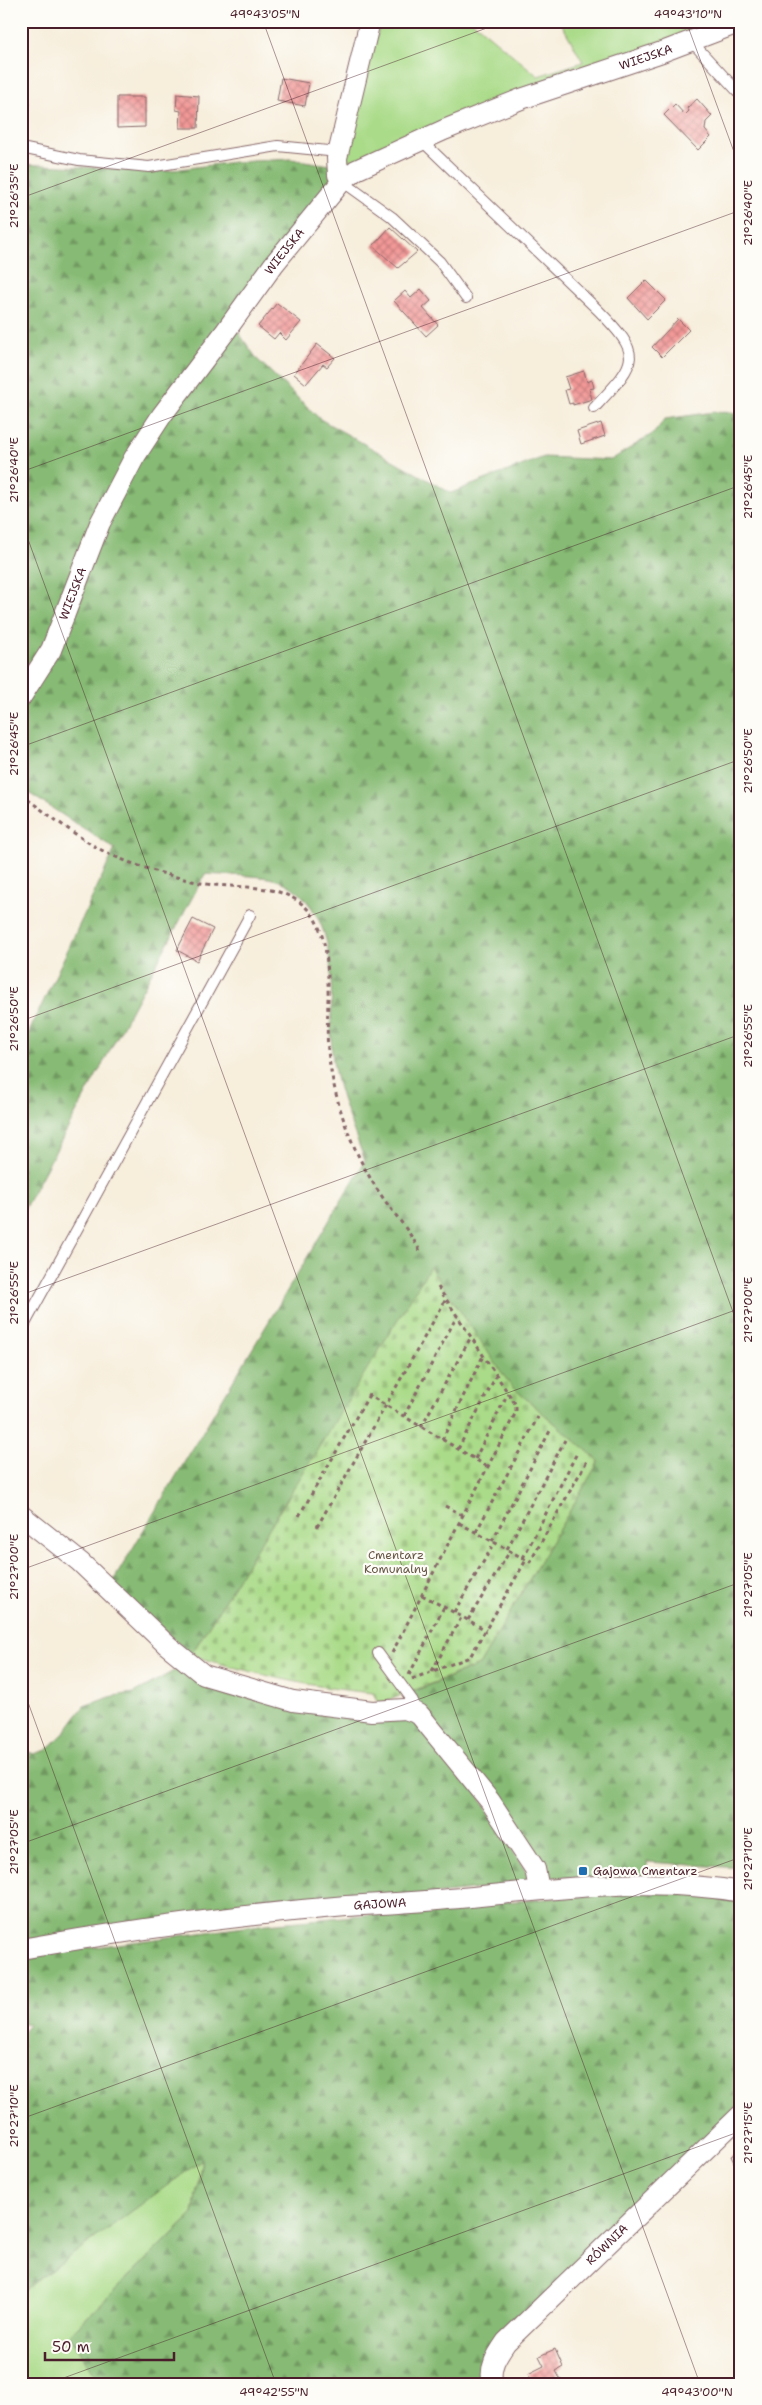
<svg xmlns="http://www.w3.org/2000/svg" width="762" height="2405" viewBox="0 0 762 2405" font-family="'Shantell Sans',sans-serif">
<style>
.green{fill:#aadb89;stroke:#7a7d5a}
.forest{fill:url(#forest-firs);stroke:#686d50}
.cemetery{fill:url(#cemetery-stones);stroke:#7a7d5a}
.building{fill:url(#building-cross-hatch)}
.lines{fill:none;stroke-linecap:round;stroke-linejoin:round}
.lane-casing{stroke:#876769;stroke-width:12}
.street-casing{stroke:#876769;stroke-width:22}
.path{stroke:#876769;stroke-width:3;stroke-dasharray:4 4;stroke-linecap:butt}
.lane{stroke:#fff;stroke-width:10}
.street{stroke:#fff;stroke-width:20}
.ticks{fill:none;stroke:#4a1f2b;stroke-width:1;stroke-opacity:0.45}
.poi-dot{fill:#1f6fb2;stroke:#fdfcf7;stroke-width:2}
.labels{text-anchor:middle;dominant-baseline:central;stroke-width:4.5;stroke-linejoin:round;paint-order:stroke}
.street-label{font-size:12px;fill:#4a1f2b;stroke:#fdfcf7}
.park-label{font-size:12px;fill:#675747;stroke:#fdfcf7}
.poi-label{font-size:12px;fill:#4a1f2b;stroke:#fdfcf7;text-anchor:start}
.neatline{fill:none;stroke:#4a1f2b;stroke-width:2}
.ticks-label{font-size:12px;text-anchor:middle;fill:#4a1f2b}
</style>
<defs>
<pattern id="forest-firs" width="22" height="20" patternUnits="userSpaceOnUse" patternTransform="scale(1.25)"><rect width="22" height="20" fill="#87bb75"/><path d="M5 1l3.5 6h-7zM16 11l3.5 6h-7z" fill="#709760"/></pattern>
<pattern id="cemetery-stones" width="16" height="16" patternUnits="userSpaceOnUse" patternTransform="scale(1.25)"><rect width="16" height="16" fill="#aadb89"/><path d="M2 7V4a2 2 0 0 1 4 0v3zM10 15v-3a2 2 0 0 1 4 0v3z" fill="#94bc76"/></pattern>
<pattern id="building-cross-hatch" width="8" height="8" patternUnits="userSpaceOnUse" patternTransform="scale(1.25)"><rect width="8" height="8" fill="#f29998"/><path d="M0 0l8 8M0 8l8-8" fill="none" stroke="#c67c7c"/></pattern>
</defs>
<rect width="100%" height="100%" fill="#fdfcf7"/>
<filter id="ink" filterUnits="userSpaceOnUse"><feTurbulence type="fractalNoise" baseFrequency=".02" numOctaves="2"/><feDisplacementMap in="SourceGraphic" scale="10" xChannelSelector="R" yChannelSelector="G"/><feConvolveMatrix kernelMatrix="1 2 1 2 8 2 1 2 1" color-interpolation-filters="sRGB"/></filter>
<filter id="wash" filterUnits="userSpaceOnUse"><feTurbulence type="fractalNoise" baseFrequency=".0096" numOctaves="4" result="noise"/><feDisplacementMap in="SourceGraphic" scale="20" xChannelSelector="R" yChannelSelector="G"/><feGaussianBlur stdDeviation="1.12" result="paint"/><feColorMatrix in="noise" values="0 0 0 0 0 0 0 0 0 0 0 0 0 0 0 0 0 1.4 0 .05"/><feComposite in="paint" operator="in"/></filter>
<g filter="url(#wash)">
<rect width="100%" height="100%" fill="#f7eedc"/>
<path class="green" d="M 381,21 L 472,21 L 538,76 L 583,62 L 560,21 L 733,21 L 357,165 L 342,162 Z
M 202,2159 L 193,2214 L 69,2335 L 101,2384 L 21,2384 L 21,2292 Z"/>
<path class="forest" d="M 291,159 L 330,165 L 334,181 L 236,329 L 257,359 L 320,419 L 451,493 L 544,457 L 611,460 L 654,433 L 665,419 L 714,412 L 741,413 L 741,1868 L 647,1862 L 648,1875 L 595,1878 L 546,1877 L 412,1692 L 479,1665 L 599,1461 L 511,1386 L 430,1268 L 191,1655 L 112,1583 L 365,1161 C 353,1127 335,1089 332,1052 C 328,999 342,942 305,899 C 298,891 288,883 277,880 C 256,874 227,876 205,874 L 21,1215 L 21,1049 L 115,849 L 21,788 L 21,164 L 165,171 L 234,162 Z
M 183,1666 L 415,1722 L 472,1785 L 533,1883 L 21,1941 L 21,1749 L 34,1754 L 47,1750 L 64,1733 L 84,1706 L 113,1696 L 134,1693 Z
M 654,1891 L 741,1901 L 741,2108 L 510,2330 L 488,2384 L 101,2384 L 69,2335 L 193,2214 L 202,2160 L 21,2292 L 21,2034 L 29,2025 L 21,2022 L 21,1957 L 267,1924 L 503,1902 Z"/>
<path class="cemetery" d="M 430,1267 L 511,1386 L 599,1461 L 479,1665 L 379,1704 L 373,1693 C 311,1688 251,1673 191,1655 Z"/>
<g id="blocks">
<path class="building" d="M 281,78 L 309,83 L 305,106 L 277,101 Z
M 177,94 L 199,96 L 198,128 L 180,128 L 181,111 L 176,110 Z
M 117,97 L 145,97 L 145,127 L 117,128 Z
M 697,99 L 712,116 L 706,122 L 705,130 L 711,137 L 698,150 L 664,115 L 675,104 L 685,115 L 689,111 L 687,108 Z
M 21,100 L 29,101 L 25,119 L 21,119 Z
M 390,227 L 417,252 L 398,268 L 373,246 Z
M 646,280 L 666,300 L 647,319 L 628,298 Z
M 421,289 L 431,301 L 423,308 L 438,325 L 426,336 L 394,301 L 405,291 L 411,298 Z
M 277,303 L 301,322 L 286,340 L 279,333 L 274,339 L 258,326 Z
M 678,319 L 689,330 L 662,357 L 652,347 Z
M 317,344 L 335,358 L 327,367 L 323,364 L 306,384 L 294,374 Z
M 584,371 L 587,382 L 592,380 L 594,388 L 589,389 L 592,399 L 573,405 L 573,403 L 569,404 L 565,390 L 569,389 L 565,377 Z
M 601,423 L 605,436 L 581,444 L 577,431 Z
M 193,919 L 213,929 L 197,961 L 177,950 Z
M 741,2150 L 741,2180 L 736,2178 L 738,2171 L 731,2156 Z
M 555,2349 L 563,2367 L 556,2371 L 563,2384 L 532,2384 L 528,2374 L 544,2366 L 539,2356 Z"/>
</g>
</g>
<g filter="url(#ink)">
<use href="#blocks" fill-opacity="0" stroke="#876769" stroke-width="1"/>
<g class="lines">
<defs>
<path id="lane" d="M 691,41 L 741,95
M 421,140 L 598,310 C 645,357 637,362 594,408
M 21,148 L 79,160 L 149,167 L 278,146 L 338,152
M 342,181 L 392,217 L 440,262 L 466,298
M 21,1331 L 250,915
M 378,1653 L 413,1701 L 412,1710"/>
<g id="street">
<path d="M 342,181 L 338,175 L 337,158 L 370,21"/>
<path id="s1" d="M 21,697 L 51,650 L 100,523 L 134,458 L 162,415 L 225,332 L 274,264 L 342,181 L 356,170 L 444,130 L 521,99 L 662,52 L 741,22"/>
<path d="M 21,1515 L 80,1562 L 167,1645 L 204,1675 L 293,1701 L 372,1711 L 405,1709 L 419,1714 L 490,1801 L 535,1869 L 539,1889"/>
<path id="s2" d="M 21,1949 C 128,1930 238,1915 346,1906 C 376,1904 407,1903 437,1900 C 538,1892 639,1874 741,1892"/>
<path id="s3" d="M 493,2384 C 488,2368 497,2355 506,2342 L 741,2115"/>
</g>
</defs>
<use href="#lane" class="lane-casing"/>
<use href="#street" class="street-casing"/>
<path class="path" d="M 21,795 C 46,812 70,832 96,847 C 124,863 160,873 192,881 C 228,891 265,880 298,901 C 341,930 324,1007 328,1051 C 334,1101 352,1153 381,1195 C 394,1214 409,1230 420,1251
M 367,1394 L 488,1467
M 404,1416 L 457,1316
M 421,1427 L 471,1337
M 442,1440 L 483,1356
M 458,1449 L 496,1376
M 475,1459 L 508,1393
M 445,1506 L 463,1515
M 299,1516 L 369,1395
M 459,1523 L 530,1562 L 588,1459
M 317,1527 L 446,1299
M 476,1532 L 538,1417
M 492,1541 L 551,1429
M 507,1549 L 565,1440
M 523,1558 L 577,1453
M 422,1595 L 486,1630
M 454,1612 L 495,1542
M 468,1620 L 510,1551
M 392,1653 L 516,1412 L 516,1405 L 438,1287
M 432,1671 L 462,1616
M 409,1675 L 444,1607
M 412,1679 L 470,1657 L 526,1560"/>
<use href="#lane" class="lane"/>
<use href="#street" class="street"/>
</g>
</g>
<path class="ticks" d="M 263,21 L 741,1334M 686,21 L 741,171M 21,198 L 506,21M 21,472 L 741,210M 21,520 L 700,2384M 21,747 L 741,485M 21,1021 L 741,759M 21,1295 L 741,1034M 21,1570 L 741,1308M 21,1683 L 276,2384M 21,1844 L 741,1582M 21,2119 L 741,1857M 47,2384 L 741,2131"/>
<rect class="poi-dot" x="578" y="1866" width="10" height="10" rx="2.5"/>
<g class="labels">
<g class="street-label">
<text stroke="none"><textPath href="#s1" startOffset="941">WIEJSKA</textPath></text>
<text stroke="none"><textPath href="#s1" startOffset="521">WIEJSKA</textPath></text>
<text stroke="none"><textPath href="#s1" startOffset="116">WIEJSKA</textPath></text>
<text stroke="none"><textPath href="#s2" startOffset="362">GAJOWA</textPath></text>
<text stroke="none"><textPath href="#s3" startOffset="186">RÓWNIA</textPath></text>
</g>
<g class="park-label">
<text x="396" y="1555">Cmentarz<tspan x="396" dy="14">Komunalny</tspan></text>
</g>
<g class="poi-label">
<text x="593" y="1871">Gajowa Cmentarz</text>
</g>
</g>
<rect width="762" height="2405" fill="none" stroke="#fdfcf7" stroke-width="55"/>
<path d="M45 2352v8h129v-8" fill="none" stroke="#4a1f2b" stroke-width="2.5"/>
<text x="52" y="2352" font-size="15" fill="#4a1f2b" stroke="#fdfcf7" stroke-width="4" paint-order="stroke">50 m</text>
<rect x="28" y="28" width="706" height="2350" class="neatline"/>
<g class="ticks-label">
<text x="265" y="18">49°43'05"N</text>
<text x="688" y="18">49°43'10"N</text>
<text transform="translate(14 196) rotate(-90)" y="4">21°26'35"E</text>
<text transform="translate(748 213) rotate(-90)" y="4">21°26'40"E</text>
<text transform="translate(14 470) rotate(-90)" y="4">21°26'40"E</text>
<text transform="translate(748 487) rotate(-90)" y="4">21°26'45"E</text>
<text transform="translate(14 744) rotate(-90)" y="4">21°26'45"E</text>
<text transform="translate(748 761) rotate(-90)" y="4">21°26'50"E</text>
<text transform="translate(14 1019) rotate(-90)" y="4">21°26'50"E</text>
<text transform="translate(748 1036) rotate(-90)" y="4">21°26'55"E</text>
<text transform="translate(14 1293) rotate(-90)" y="4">21°26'55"E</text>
<text transform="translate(748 1310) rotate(-90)" y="4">21°27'00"E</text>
<text transform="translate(14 1567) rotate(-90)" y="4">21°27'00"E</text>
<text transform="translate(748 1585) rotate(-90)" y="4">21°27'05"E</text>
<text transform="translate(14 1842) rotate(-90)" y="4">21°27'05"E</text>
<text transform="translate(748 1859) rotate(-90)" y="4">21°27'10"E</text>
<text transform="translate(14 2116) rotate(-90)" y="4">21°27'10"E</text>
<text transform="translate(748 2133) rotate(-90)" y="4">21°27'15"E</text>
<text x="274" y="2396">49°42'55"N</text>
<text x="697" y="2396">49°43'00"N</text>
</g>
</svg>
